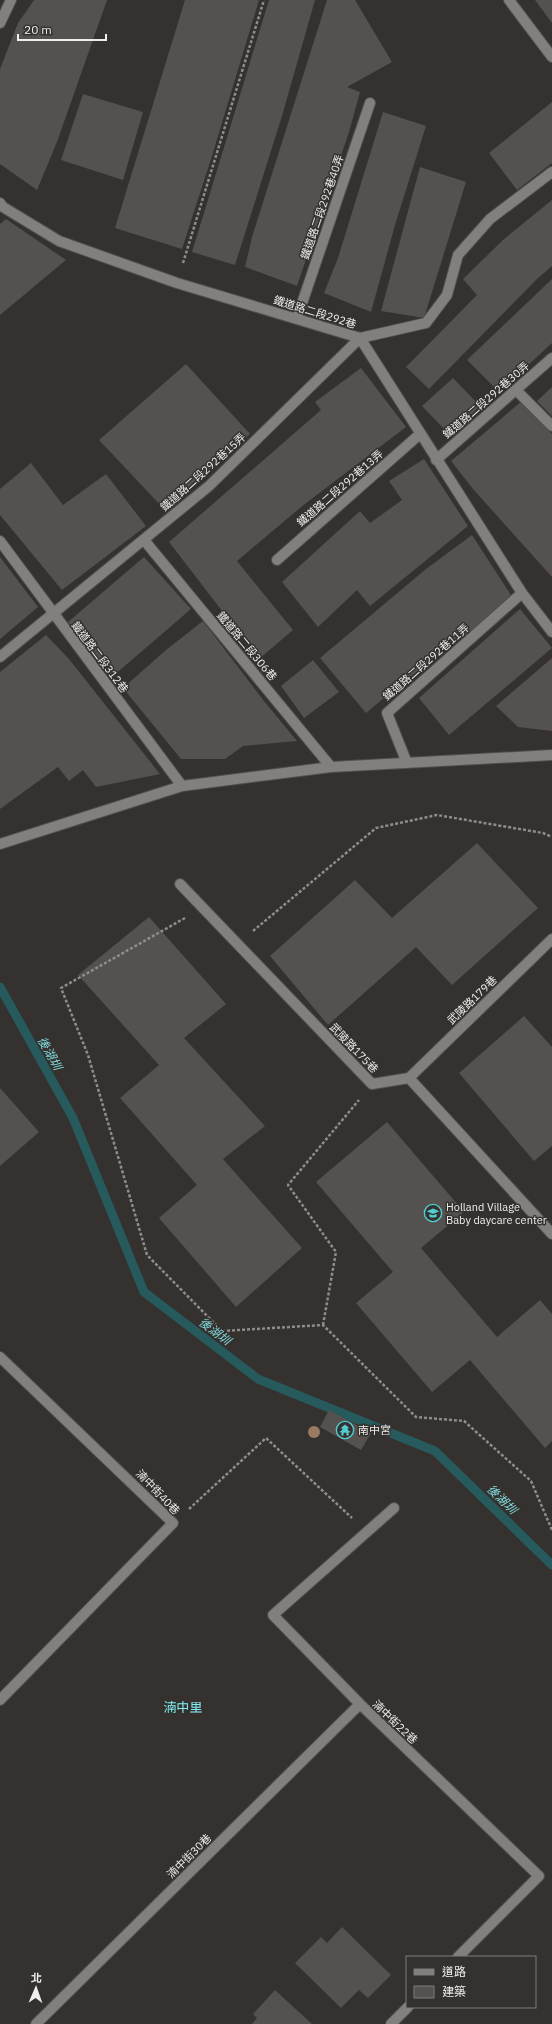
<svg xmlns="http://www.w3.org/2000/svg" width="552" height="2024" viewBox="0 0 552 2024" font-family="'IBM Plex Sans','Noto Sans TC',sans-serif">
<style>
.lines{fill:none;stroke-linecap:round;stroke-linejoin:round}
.stream{stroke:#265a5c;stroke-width:9}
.building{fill:#55514f}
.minor-casing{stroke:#524f4d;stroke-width:12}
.path{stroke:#8f8d8b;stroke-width:2.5;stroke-dasharray:3 2;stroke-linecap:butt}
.minor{stroke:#82807f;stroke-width:10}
.tree{fill:#997a62}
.labels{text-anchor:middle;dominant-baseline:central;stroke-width:3;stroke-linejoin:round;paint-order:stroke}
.street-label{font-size:11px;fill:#efedec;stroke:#34312f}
.poi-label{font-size:11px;fill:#efedec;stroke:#34312f;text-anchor:start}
.water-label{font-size:12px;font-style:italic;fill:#81dadc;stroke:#34312f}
.quarter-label{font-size:13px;fill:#83eef2;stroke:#34312f}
</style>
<rect width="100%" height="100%" fill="#34312f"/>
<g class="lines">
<path class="stream" d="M 0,987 L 73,1118 L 144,1292 L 258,1379 L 435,1451 L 552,1565"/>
</g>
<path class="building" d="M 34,0 L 107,0 L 57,142 L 37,190 L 0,164 L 0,69 L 18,23 Z
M 185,0 L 259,0 L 212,156 L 182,249 L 115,228 Z
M 269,0 L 315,0 L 282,116 L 235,265 L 192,252 Z
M 327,0 L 355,0 L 392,62 L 347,87 L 360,92 L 349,132 L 297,286 L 245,267 L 252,237 Z
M 535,0 L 552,0 L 552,23 Z
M 83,94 L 143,112 L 123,180 L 61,160 Z
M 552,102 L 552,163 L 517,190 L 489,153 Z
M 383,112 L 426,126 L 395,225 L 371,312 L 324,293 L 338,258 Z
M 420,167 L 466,182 L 424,318 L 381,311 Z
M 552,200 L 552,266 L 537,279 L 429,389 L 406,367 L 477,295 L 463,279 L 504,239 Z
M 6,219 L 66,260 L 0,315 L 0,224 Z
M 552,279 L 552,343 L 499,392 L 467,360 Z
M 186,364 L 250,434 L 164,509 L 99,440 Z
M 361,368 L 406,427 L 301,507 L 237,561 L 293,630 L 259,659 L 169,542 L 321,410 L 315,402 Z
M 453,378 L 480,406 L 450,435 L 422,406 Z
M 552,387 L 552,416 L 537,401 Z
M 522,401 L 552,434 L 552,577 L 473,489 L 451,461 Z
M 424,459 L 468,526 L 370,606 L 357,590 L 318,627 L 282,582 L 360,511 L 370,523 L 402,500 L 389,481 Z
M 31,463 L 63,505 L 106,474 L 146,526 L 62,590 L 0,515 L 0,489 Z
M 472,535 L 511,595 L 476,627 L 398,686 L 366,713 L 320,658 L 426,569 Z
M 0,557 L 38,607 L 0,639 Z
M 144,557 L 191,609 L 113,676 L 68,622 Z
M 520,609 L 552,648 L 449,735 L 419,698 Z
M 203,621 L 264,701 L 297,741 L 243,746 L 225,759 L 181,759 L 123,688 L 166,650 Z
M 46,635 L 69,659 L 160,774 L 96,787 L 83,770 L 69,781 L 58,767 L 0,809 L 0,672 Z
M 552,658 L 552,731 L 518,727 L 496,706 Z
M 313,660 L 339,692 L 304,718 L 281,686 Z
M 477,843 L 538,908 L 452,985 L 416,947 L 328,1025 L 270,956 L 355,880 L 392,918 Z
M 149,917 L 226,1004 L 184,1038 L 265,1126 L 223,1159 L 302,1248 L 236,1307 L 159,1218 L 197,1185 L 120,1098 L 159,1065 L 78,975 Z
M 524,1016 L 552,1047 L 552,1146 L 534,1161 L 459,1073 Z
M 0,1088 L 39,1132 L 0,1166 Z
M 387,1122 L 464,1212 L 421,1248 L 497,1337 L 540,1300 L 552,1314 L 552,1441 L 545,1448 L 470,1360 L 432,1392 L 356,1303 L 393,1272 L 316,1182 Z
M 329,1410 L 371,1433 L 361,1450 L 320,1427 Z
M 342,1927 L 391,1975 L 368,1998 L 359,1990 L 341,2008 L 295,1963 L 321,1937 L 327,1943 Z
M 275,1990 L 312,2024 L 252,2024 L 257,2018 L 253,2014 Z"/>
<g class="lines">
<defs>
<path id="minor" d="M 509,0 L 552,57
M 0,23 L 11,0
M 0,203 L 3,207 L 59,241 L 177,283 L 360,338 L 522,593 L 552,632
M 297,318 L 370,103
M 516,390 L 552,426
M 436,460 L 552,358
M 144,540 L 331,767
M 0,541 L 182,786
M 277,560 L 420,434
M 0,657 L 209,486 L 360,338 L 426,323 L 447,295 L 458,255 L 490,219 L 552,172
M 407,763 L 387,713 L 522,593
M 0,844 L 182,786 L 331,767 L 552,755
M 180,884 L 372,1084 L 409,1078 L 552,1234
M 409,1078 L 552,939
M 0,1357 L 173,1523 L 0,1700
M 394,1508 L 273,1615 L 360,1704 L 539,1876 L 458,1957
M 36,2024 L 360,1704
M 391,2024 L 408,2007"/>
</defs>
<use href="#minor" class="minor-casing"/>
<path class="path" d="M 183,263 L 264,0
M 185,918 L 61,988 L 88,1055 L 147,1255 L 222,1331 L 323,1325 L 416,1417 L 464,1421 L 531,1481 L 552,1530
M 253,931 L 376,828 L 437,815 L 543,833 L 552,837
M 323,1325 L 336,1252 L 288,1185 L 359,1100
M 189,1509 L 266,1438 L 352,1518"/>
<use href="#minor" class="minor"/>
</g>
<circle class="tree" cx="314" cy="1432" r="6"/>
<defs>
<symbol id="school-ring" viewBox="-11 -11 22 22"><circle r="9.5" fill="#34312f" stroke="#52ccd0" stroke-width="1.5"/><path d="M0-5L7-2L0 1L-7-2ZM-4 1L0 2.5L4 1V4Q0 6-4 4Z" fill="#52ccd0"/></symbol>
<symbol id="temple-ring" viewBox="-11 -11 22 22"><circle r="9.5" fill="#34312f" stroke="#52ccd0" stroke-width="1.5"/><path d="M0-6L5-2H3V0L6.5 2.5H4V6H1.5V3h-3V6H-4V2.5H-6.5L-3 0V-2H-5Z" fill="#52ccd0"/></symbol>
</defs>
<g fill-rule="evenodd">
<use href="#school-ring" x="423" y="1203" width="20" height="20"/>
<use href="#temple-ring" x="335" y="1420" width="20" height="20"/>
</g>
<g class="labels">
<g class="street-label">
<text transform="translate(322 207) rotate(-71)">鐵道路二段292巷40弄</text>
<text transform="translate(315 312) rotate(17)">鐵道路二段292巷</text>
<text transform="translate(486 400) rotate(-41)">鐵道路二段292巷30弄</text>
<text transform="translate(203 472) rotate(-42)">鐵道路二段292巷15弄</text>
<text transform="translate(340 488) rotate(-41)">鐵道路二段292巷13弄</text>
<text transform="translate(247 646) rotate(50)">鐵道路二段306巷</text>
<text transform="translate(100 657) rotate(53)">鐵道路二段312巷</text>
<text transform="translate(426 662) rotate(-41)">鐵道路二段292巷11弄</text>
<text transform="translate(472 1000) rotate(-44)">武陵路179巷</text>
<text transform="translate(354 1048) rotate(46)">武陵路175巷</text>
<text transform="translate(158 1492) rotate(46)">湳中街40巷</text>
<text transform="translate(395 1722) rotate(44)">湳中街22巷</text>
<text transform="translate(189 1856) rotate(-45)">湳中街30巷</text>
</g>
<g class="poi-label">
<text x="446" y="1207">Holland Village<tspan x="446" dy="13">Baby daycare center</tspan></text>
<text x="358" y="1430">南中宮</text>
</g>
<g class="water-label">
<text transform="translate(50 1053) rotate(61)">後湖圳</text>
<text transform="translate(215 1331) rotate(37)">後湖圳</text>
<text transform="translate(502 1499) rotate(44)">後湖圳</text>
</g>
<g class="quarter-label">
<text x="183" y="1707">湳中里</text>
</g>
</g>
<rect x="406" y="1956" width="130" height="52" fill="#34312f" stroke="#7f7c7b"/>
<rect x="414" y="1969" width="20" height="6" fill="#82807f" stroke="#7f7c7b"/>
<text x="442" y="1976" font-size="12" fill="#efedec">道路</text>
<rect x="414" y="1986" width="20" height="12" fill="#55514f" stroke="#7f7c7b"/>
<text x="442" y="1996" font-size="12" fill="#efedec">建築</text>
<g transform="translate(36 1988) rotate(2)" stroke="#34312f" stroke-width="3" paint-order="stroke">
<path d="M0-3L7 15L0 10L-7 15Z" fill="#efedec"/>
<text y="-6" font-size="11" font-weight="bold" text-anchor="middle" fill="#efedec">北</text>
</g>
<path d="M18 34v6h88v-6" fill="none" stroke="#efedec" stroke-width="2"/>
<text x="24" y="34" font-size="12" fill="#efedec" stroke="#34312f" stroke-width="3" paint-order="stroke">20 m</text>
</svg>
